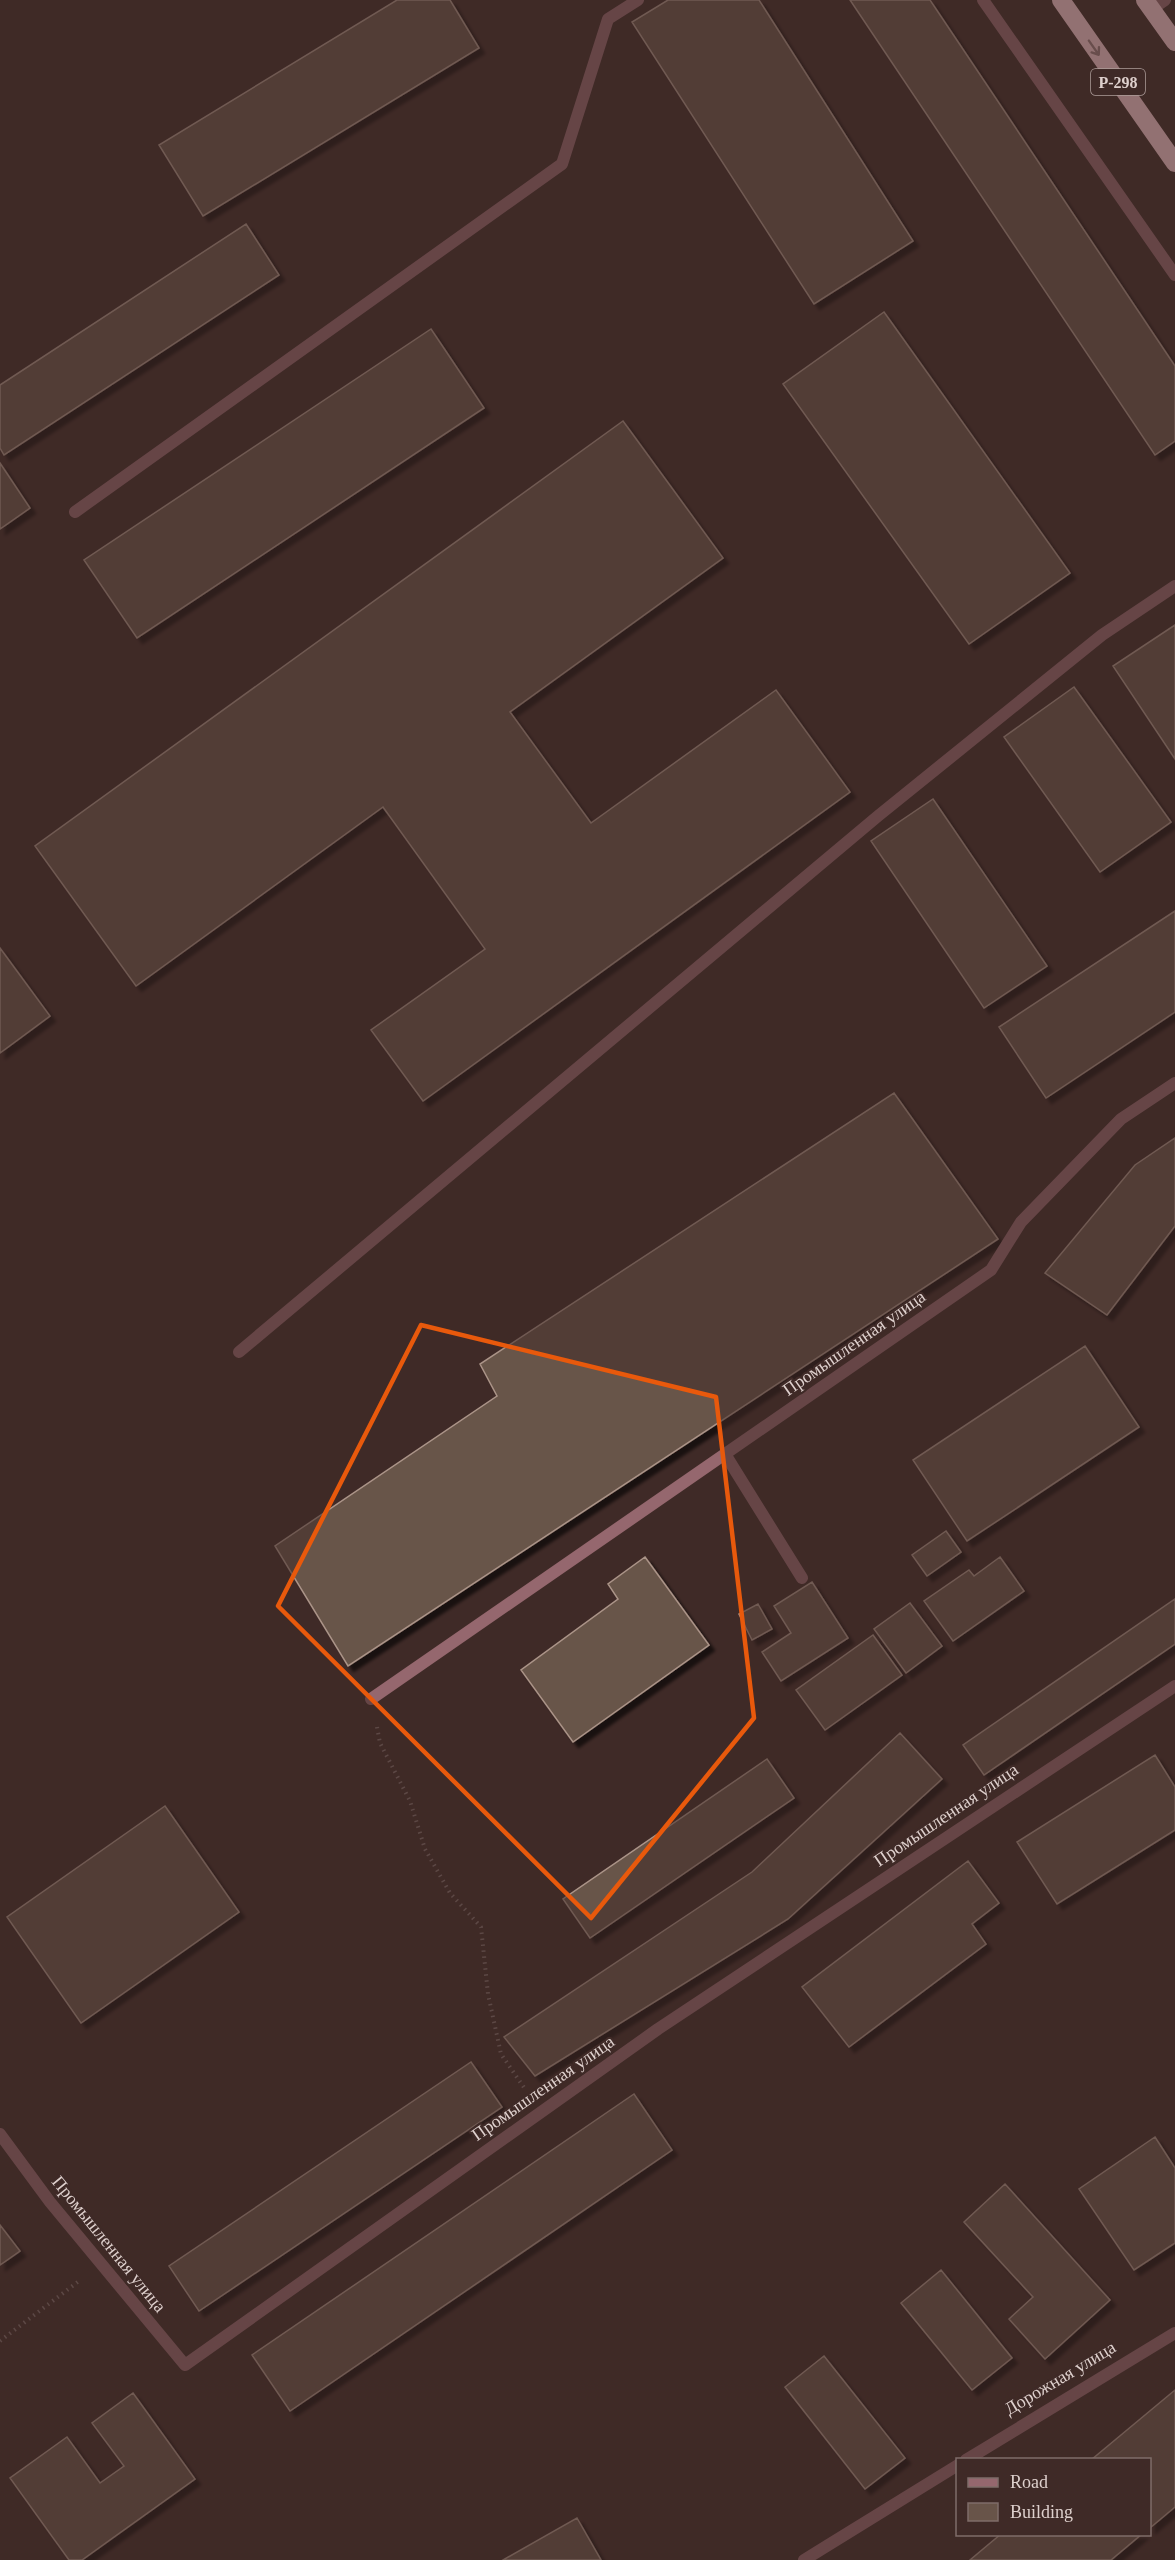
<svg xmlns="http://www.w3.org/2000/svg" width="1175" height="2560" viewBox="0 0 1175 2560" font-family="'Times New Roman',serif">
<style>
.building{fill:#685449;stroke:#ab9488;stroke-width:1.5;filter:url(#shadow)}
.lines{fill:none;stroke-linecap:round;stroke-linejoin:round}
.path{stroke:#7f6d6a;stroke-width:4;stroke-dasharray:1.5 4.5;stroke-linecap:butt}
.lane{stroke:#95676e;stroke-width:12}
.street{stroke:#95676e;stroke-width:12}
.highway{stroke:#f6c8ce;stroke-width:18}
.oneway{stroke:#9a797a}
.marked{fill:none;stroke:#e8590c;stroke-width:4.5;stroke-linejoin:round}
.labels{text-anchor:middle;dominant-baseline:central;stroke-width:4.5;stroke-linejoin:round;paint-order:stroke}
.shield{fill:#3f2a27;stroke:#ae9e9b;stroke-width:1.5}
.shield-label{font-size:16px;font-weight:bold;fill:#ded0cd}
.street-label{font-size:18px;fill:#ded0cd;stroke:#3f2a27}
</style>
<defs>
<filter id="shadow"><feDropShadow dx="5.5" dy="5.5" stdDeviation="1.5" flood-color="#0009"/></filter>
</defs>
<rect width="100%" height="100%" fill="#3f2a27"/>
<path class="building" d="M 397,0 L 450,0 L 479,48 L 203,216 L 159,145 Z
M 668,0 L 759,0 L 913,241 L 814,304 L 632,22 Z
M 850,0 L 930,0 L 1175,366 L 1175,441 L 1155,455 Z
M 246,224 L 279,275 L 4,455 L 0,448 L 0,385 Z
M 884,312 L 1070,573 L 969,644 L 783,384 Z
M 431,329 L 484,408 L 137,638 L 84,560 Z
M 623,421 L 723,558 L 510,712 L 591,823 L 776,690 L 850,792 L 423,1101 L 371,1030 L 485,949 L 383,807 L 136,986 L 35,846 Z
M 0,463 L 30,508 L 0,529 Z
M 1175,625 L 1175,759 L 1113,666 Z
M 1074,687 L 1171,822 L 1100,872 L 1004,737 Z
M 933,799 L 1047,966 L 984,1008 L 871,841 Z
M 1175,911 L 1175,1012 L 1046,1098 L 999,1027 Z
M 0,948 L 50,1016 L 0,1053 Z
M 894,1093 L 998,1239 L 348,1666 L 275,1546 L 497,1396 L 480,1364 Z
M 1175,1138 L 1175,1226 L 1107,1315 L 1045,1273 L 1135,1165 Z
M 1085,1346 L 1139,1427 L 967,1541 L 913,1460 Z
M 946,1531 L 961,1552 L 927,1576 L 912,1555 Z
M 645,1557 L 709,1645 L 573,1742 L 521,1670 L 618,1599 L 608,1584 Z
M 1000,1557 L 1024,1591 L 953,1641 L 924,1601 L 969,1570 L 974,1576 Z
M 812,1582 L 848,1638 L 781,1681 L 762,1652 L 791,1633 L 774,1606 Z
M 1175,1599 L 1175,1644 L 984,1775 L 963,1745 Z
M 910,1603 L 942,1646 L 906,1673 L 874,1629 Z
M 758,1604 L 772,1629 L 752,1640 L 739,1614 Z
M 873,1635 L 902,1675 L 825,1730 L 796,1690 Z
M 900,1733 L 942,1779 L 788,1919 L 535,2076 L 504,2037 L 752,1872 Z
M 1155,1755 L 1175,1787 L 1175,1830 L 1057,1904 L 1017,1842 Z
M 767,1759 L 794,1798 L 590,1938 L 563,1899 Z
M 165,1806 L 239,1912 L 81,2023 L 7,1917 Z
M 968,1861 L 999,1903 L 972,1924 L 986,1944 L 849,2047 L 802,1987 Z
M 471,2062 L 502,2107 L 199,2311 L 169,2266 Z
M 634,2094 L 672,2150 L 290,2411 L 252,2355 Z
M 1155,2137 L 1175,2168 L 1175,2243 L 1134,2270 L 1079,2189 Z
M 1005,2184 L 1110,2300 L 1045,2359 L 1009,2319 L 1033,2297 L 964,2222 Z
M 0,2225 L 20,2251 L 0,2265 Z
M 941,2270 L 1012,2358 L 972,2390 L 901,2303 Z
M 824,2356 L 905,2458 L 865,2489 L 785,2387 Z
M 1175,2390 L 1175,2507 L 1150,2528 L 1150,2460 L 1091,2460 Z
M 133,2393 L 195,2479 L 82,2560 L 69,2560 L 10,2478 L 67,2437 L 100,2483 L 124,2466 L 92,2423 Z
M 577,2518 L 601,2560 L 503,2560 Z
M 1001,2534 L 1142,2534 L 1111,2560 L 970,2560 Z"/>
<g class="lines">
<path class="path" d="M 377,1727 L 380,1743 L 410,1801 L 425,1849 L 450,1893 L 481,1927 L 488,1994 L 501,2054 L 525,2089
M 0,2341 L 79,2281"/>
<path class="lane" d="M 983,0 L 1175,275
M 1152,9 L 1165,0
M 75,512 L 562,164 L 608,19 L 638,0
M 239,1352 L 878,816 L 1102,635 L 1175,586
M 725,1454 L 802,1578
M 371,1699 L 991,1270 L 1021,1222 L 1121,1119 L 1175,1083"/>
<path class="street" d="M 0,2134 L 50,2202 L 185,2365 L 658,2029 L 1175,1686
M 966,2460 L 1175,2333
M 804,2560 L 958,2465"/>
<path class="highway" d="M 1061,0 L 1175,163
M 1145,0 L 1175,42"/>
</g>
<defs><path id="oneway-shaft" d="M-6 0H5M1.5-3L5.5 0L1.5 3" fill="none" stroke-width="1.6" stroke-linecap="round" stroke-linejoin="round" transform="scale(1.5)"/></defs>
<use class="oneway" href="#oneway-shaft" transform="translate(1094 48) rotate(55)"/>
<path d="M0 0H1175V2560H0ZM 421,1325 L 716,1397 L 754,1718 L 591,1918 L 278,1606 Z" fill="#3f2a27" fill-opacity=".55" fill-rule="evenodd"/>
<path class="marked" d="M 421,1325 L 716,1397 L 754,1718 L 591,1918 L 278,1606 Z"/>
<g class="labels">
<rect class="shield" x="1091" y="69" width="54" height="26" rx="4.5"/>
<g class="shield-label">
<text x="1118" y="82">Р-298</text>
</g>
<g class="street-label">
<text transform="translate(854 1343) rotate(-35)">Промышленная улица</text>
<text transform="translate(946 1815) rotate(-34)">Промышленная улица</text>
<text transform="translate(543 2088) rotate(-35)">Промышленная улица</text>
<text transform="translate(109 2244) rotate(51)">Промышленная улица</text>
<text transform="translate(1060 2378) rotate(-31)">Дорожная улица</text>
</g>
</g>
<rect x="956" y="2458" width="195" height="78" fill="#3f2a27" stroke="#7f6c69" stroke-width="1.5"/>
<rect x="968" y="2478" width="30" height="9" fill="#95676e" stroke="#7f6c69" stroke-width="1.5"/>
<text x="1010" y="2488" font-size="18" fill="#ded0cd">Road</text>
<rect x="968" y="2503" width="30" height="18" fill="#685449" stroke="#7f6c69" stroke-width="1.5"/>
<text x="1010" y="2518" font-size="18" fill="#ded0cd">Building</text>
</svg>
